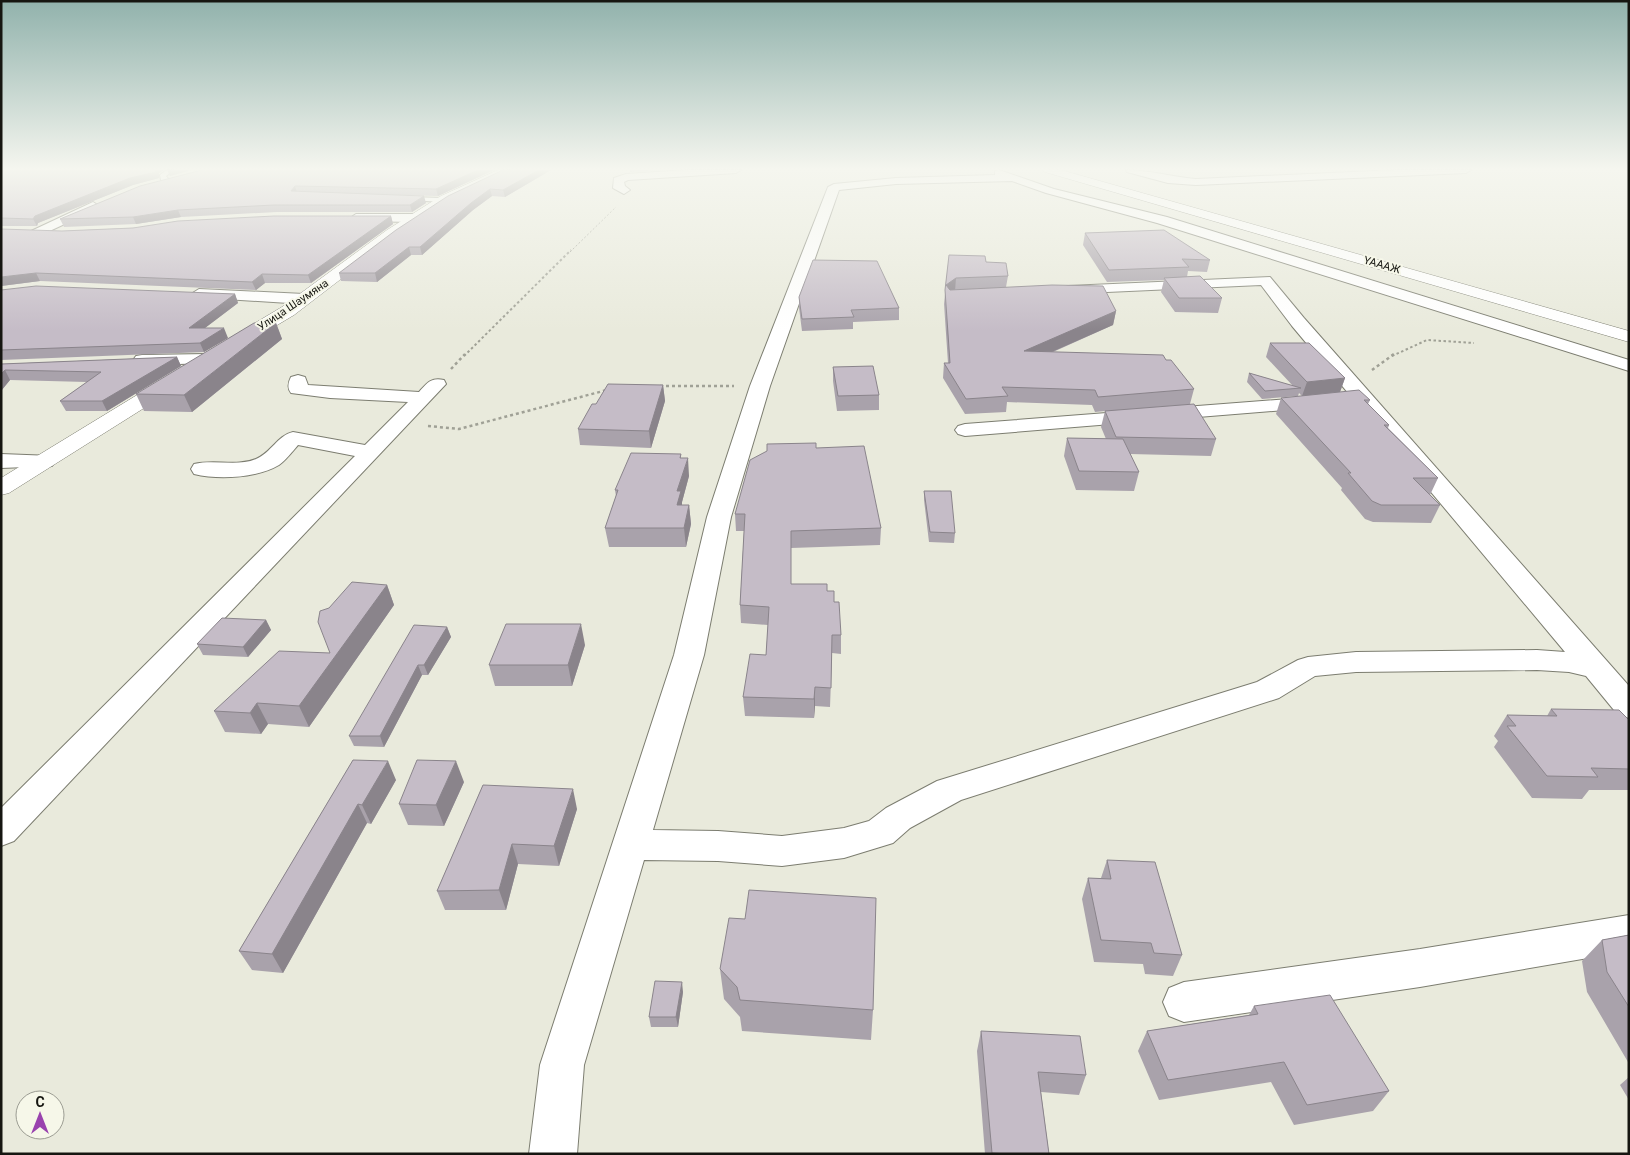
<svg xmlns="http://www.w3.org/2000/svg" width="1630" height="1155" viewBox="0 0 1630 1155" font-family="Roboto,sans-serif">
<style>
.lines{fill:none;stroke-linecap:round;stroke-linejoin:round}
.service-casing{stroke:#7c7d70;stroke-width:2}
.minor-casing{stroke:#7c7d70;stroke-width:2}
.tertiary-casing{stroke:#7c7d70;stroke-width:1}
.trunk-casing{stroke:#7c7d70;stroke-width:1}
.path-far2{stroke:#a0a196;stroke-width:1;stroke-dasharray:2 2;stroke-linecap:butt}
.path-far1{stroke:#a0a196;stroke-width:2;stroke-dasharray:2.5 2.5;stroke-linecap:butt}
.path{stroke:#a0a196;stroke-width:2.5;stroke-dasharray:3 3;stroke-linecap:butt}
.service{fill:#fff;fill-rule:evenodd}
.minor{fill:#fff;fill-rule:evenodd}
.tertiary{fill:#fff;fill-rule:evenodd}
.trunk{fill:#fff;fill-rule:evenodd}
.wall{fill:#a9a2ab}
.shaded-wall{fill:#8a848b}
.building{fill:#c5bcc7;stroke:#8a848b}
.labels{text-anchor:middle;dominant-baseline:central;stroke-width:4;stroke-linejoin:round;paint-order:stroke}
.far-street-label{font-size:11px;fill:#161611;stroke:#f6f7e9}
</style>
<rect width="100%" height="100%" fill="#e9eadc"/>
<g class="lines">
<defs>
<path id="service" d="M 167,170 L 174,170 L 166,176 L 170,181 L 167,183 L 161,180 L 160,175 Z
M 407,197 L 444,198 L 447,200 L 444,202 L 405,200 Z"/>
<path id="minor" d="M 687,170 L 741,170 L 736,173 L 628,180 L 624,182 L 625,186 L 630,190 L 624,194 L 613,188 L 614,178 L 626,174 Z
M 999,170 L 1054,189 L 1167,217 L 1629,360 L 1629,371 L 1157,223 L 1046,193 L 1012,181 L 896,184 L 839,190 L 770,386 L 731,517 L 704,655 L 653,830 L 718,831 L 782,836 L 844,828 L 869,821 L 886,808 L 937,781 L 1257,682 L 1298,660 L 1308,657 L 1356,652 L 1537,650 L 1565,652 L 1292,326 L 1261,285 L 1063,294 L 1060,291 L 1063,288 L 1068,286 L 1270,277 L 1304,318 L 1629,686 L 1629,718 L 1618,715 L 1586,676 L 1569,672 L 1537,670 L 1356,672 L 1315,676 L 1279,698 L 961,800 L 910,828 L 893,843 L 844,858 L 782,866 L 718,861 L 644,860 L 584,1065 L 577,1154 L 529,1154 L 540,1065 L 674,655 L 707,517 L 750,386 L 828,187 L 834,184 L 896,178 L 995,175 L 995,171 Z
M 1126,170 C 1149,170 1172,177 1196,179 L 1396,170 L 1471,170 L 1466,173 L 1196,185 L 1168,183 L 1127,172 Z
M 93,202 L 99,206 L 97,209 L 41,235 L 31,235 L 29,232 Z
M 356,214 L 416,214 L 422,218 L 416,222 L 351,221 L 350,218 Z
M 199,289 L 304,294 L 312,299 L 304,304 L 193,297 L 191,294 Z
M 208,354 L 214,355 L 217,359 L 214,363 L 142,365 L 136,364 L 133,360 L 136,356 L 142,355 Z
M 298,375 L 305,377 L 308,385 L 419,392 C 427,383 431,377 444,380 L 446,384 L 14,841 L 1,846 L 1,808 L 355,456 L 298,445 C 292,452 286,460 279,465 C 257,478 219,480 194,474 L 191,469 L 194,464 C 214,459 237,467 256,459 C 271,453 278,435 293,432 L 365,445 L 408,402 L 330,398 L 291,393 C 287,388 288,383 291,377 Z
M 1314,397 L 1321,399 L 1324,403 L 1321,407 L 965,436 L 958,434 L 955,430 L 958,426 L 965,424 Z
M 1,454 L 52,456 L 55,461 L 52,466 L 1,468 Z
M 1629,915 L 1629,951 L 1420,987 L 1184,1022 L 1169,1016 L 1163,1002 L 1169,988 L 1184,982 L 1420,949 Z"/>
<path id="tertiary" d="M 498,170 L 513,170 L 449,202 L 397,236 L 294,315 L 242,346 L 230,346 L 227,342 L 230,338 L 282,307 L 387,230 L 441,196 Z
M 172,376 L 179,378 L 182,382 L 179,386 L 9,493 L 1,495 L 1,478 L 165,378 Z"/>
<path id="trunk" d="M 1043,170 L 1061,170 L 1629,331 L 1629,342 L 1045,172 Z"/>
</defs>
<use href="#service" class="service-casing"/>
<use href="#minor" class="minor-casing"/>
<use href="#tertiary" class="tertiary-casing"/>
<use href="#trunk" class="trunk-casing"/>
<path class="path-far2" d="M 570,252 L 616,207"/>
<path class="path-far1" d="M 464,356 L 571,250
M 1392,356 L 1427,340 L 1474,343"/>
<path class="path" d="M 451,369 L 465,354
M 1372,370 L 1394,354
M 660,386 L 734,386
M 428,426 L 459,429 L 607,390"/>
<use href="#service" class="service"/>
<use href="#minor" class="minor"/>
<use href="#tertiary" class="tertiary"/>
<use href="#trunk" class="trunk"/>
</g>
<path class="wall" d="M 1,170 L 164,170 L 159,173 L 159,178 L 133,185 L 38,223 L 37,226 L 1,226 Z
M 202,170 L 494,170 L 438,196 L 395,195 L 426,203 L 412,212 L 277,212 L 181,217 L 136,224 L 64,227 L 60,219 Z
M 503,170 L 551,170 L 505,197 L 492,196 L 473,210 L 422,255 L 411,255 L 377,282 L 341,281 L 339,273 Z
M 391,216 L 393,224 L 311,283 L 265,283 L 256,290 L 40,281 L 1,286 L 62,231 Z
M 1085,233 L 1210,260 L 1207,272 L 1188,271 L 1187,277 L 1222,298 L 1218,313 L 1175,312 L 1161,292 L 1164,280 L 1107,282 L 1083,245 Z
M 949,255 L 986,262 L 1008,276 L 1006,287 L 1116,311 L 1113,325 L 1053,352 L 1166,360 L 1194,389 L 1190,404 L 1216,439 L 1211,456 L 1130,454 L 1139,472 L 1134,491 L 1076,490 L 1064,456 L 1067,438 L 1106,439 L 1101,427 L 1105,411 L 1095,412 L 1092,405 L 1007,402 L 1006,412 L 965,414 L 943,378 L 944,363 L 948,363 L 944,304 Z
M 1,290 L 235,294 L 238,303 L 205,328 L 228,338 L 204,352 L 1,360 Z
M 799,297 L 899,308 L 899,320 L 853,322 L 853,329 L 802,331 L 799,308 Z
M 276,323 L 282,339 L 192,412 L 144,411 L 136,394 Z
M 1270,343 L 1345,378 L 1340,392 L 1370,400 L 1368,404 L 1389,425 L 1388,428 L 1438,478 L 1430,495 L 1440,505 L 1431,523 L 1373,522 L 1365,519 L 1341,490 L 1342,488 L 1276,414 L 1281,398 L 1302,396 L 1299,393 L 1298,396 L 1262,399 L 1247,382 L 1249,373 L 1293,386 L 1266,357 Z
M 177,357 L 181,366 L 107,411 L 66,411 L 60,401 L 87,382 L 10,380 L 1,391 L 1,364 Z
M 833,367 L 879,395 L 879,410 L 837,411 L 833,381 Z
M 663,385 L 665,401 L 651,448 L 580,445 L 578,429 Z
M 816,448 L 881,528 L 880,545 L 791,548 L 791,584 L 827,591 L 834,602 L 841,635 L 841,654 L 832,653 L 830,707 L 815,706 L 814,718 L 745,716 L 743,697 L 766,655 L 768,625 L 741,623 L 740,605 L 744,531 L 736,531 L 735,514 Z
M 681,454 L 681,458 L 689,476 L 682,502 L 682,505 L 689,505 L 691,524 L 686,547 L 609,547 L 605,528 L 616,496 L 615,490 Z
M 924,491 L 955,533 L 954,543 L 929,542 L 924,500 Z
M 387,585 L 394,605 L 309,727 L 268,724 L 261,734 L 225,732 L 214,711 L 330,653 Z
M 266,620 L 271,630 L 248,657 L 203,655 L 197,644 Z
M 447,627 L 451,637 L 428,675 L 422,675 L 384,747 L 354,746 L 349,736 Z
M 585,645 L 572,686 L 495,686 L 489,665 Z
M 1551,709 L 1629,720 L 1629,790 L 1589,790 L 1582,799 L 1532,798 L 1494,747 L 1498,741 L 1494,736 L 1507,715 L 1547,716 Z
M 353,760 L 396,780 L 371,824 L 367,823 L 283,973 L 252,970 L 239,951 Z
M 464,782 L 444,826 L 408,825 L 399,804 Z
M 483,785 L 577,809 L 559,866 L 518,864 L 506,910 L 445,910 L 437,891 Z
M 1107,860 L 1182,955 L 1173,976 L 1145,974 L 1143,964 L 1094,962 L 1082,899 L 1088,878 L 1101,878 Z
M 1629,935 L 1629,1062 L 1628,1062 L 1587,992 L 1582,961 L 1602,940 Z
M 720,969 L 873,1010 L 871,1040 L 742,1031 L 740,1017 L 724,999 Z
M 683,992 L 678,1027 L 651,1027 L 649,1017 Z
M 1254,1006 L 1389,1091 L 1373,1111 L 1294,1125 L 1271,1082 L 1159,1100 L 1138,1051 L 1147,1031 L 1249,1015 Z
M 981,1031 L 1086,1075 L 1079,1095 L 1041,1092 L 1049,1154 L 985,1154 L 977,1051 Z
M 1629,1077 L 1629,1100 L 1620,1085 Z"/>
<path class="shaded-wall" d="M 156,170 L 164,170 L 159,173 L 159,178 L 133,185 L 38,223 L 37,226 L 33,219 L 35,216 L 130,178 Z
M 167,170 L 192,170 L 170,176 Z
M 478,170 L 494,170 L 438,196 L 436,189 Z
M 539,170 L 551,170 L 505,197 L 503,190 Z
M 630,170 L 662,170 L 630,172 Z
M 295,186 L 297,193 L 291,191 Z
M 490,189 L 492,196 L 473,210 L 422,255 L 420,247 L 471,203 Z
M 424,196 L 426,203 L 412,212 L 410,205 Z
M 178,210 L 181,217 L 136,224 L 133,217 Z
M 391,216 L 393,224 L 311,283 L 308,275 Z
M 409,247 L 411,255 L 377,282 L 375,273 Z
M 36,273 L 40,281 L 1,286 L 1,277 Z
M 262,274 L 265,283 L 256,290 L 252,282 Z
M 956,278 L 955,291 L 946,297 L 946,285 Z
M 235,294 L 238,303 L 193,337 L 189,328 Z
M 1116,311 L 1113,325 L 1022,365 L 1024,351 Z
M 276,323 L 282,339 L 192,412 L 184,395 Z
M 224,328 L 228,338 L 204,352 L 200,343 Z
M 177,357 L 181,366 L 107,411 L 102,401 Z
M 5,370 L 10,380 L 1,391 L 1,374 Z
M 1345,378 L 1340,392 L 1302,396 L 1307,382 Z
M 663,385 L 665,401 L 651,448 L 649,431 Z
M 688,458 L 689,476 L 682,502 L 682,510 L 677,505 L 677,491 Z
M 689,505 L 691,524 L 686,547 L 684,528 Z
M 387,585 L 394,605 L 309,727 L 299,706 Z
M 266,620 L 271,630 L 248,657 L 243,647 Z
M 581,624 L 585,645 L 572,686 L 568,665 Z
M 447,627 L 451,637 L 428,675 L 424,665 Z
M 418,665 L 422,675 L 384,747 L 380,736 Z
M 815,687 L 815,706 L 814,718 L 814,699 Z
M 257,703 L 268,724 L 261,734 L 250,713 Z
M 388,761 L 396,780 L 371,824 L 362,805 Z
M 456,761 L 464,782 L 444,826 L 436,805 Z
M 573,789 L 577,809 L 559,866 L 554,846 Z
M 358,804 L 367,823 L 283,973 L 272,954 Z
M 512,844 L 518,864 L 506,910 L 499,890 Z
M 682,982 L 683,992 L 678,1027 L 676,1017 Z"/>
<path class="building" d="M 1,170 L 156,170 L 156,172 L 130,178 L 35,216 L 33,219 L 1,218 Z
M 202,170 L 478,170 L 436,189 L 295,186 L 291,191 L 424,196 L 410,205 L 274,205 L 178,210 L 133,217 L 60,219 L 140,186 Z
M 503,170 L 539,170 L 503,190 L 490,189 L 471,203 L 420,247 L 409,247 L 375,273 L 339,273 L 396,230 L 448,196 Z
M 274,216 L 391,216 L 308,275 L 262,274 L 252,282 L 36,273 L 1,277 L 1,229 L 62,231 L 133,228 L 178,221 Z
M 1164,230 L 1210,260 L 1182,259 L 1189,267 L 1109,270 L 1085,233 Z
M 949,255 L 985,256 L 986,262 L 1006,263 L 1008,276 L 956,278 L 946,285 L 950,290 L 1052,285 L 1103,286 L 1116,311 L 1024,351 L 1163,355 L 1166,360 L 1171,360 L 1194,389 L 1098,397 L 1095,390 L 1002,387 L 1008,396 L 966,399 L 944,363 L 950,363 L 945,290 Z
M 813,260 L 877,261 L 899,308 L 851,310 L 854,317 L 802,319 L 799,297 Z
M 1200,276 L 1222,298 L 1179,298 L 1164,278 Z
M 36,286 L 235,294 L 189,328 L 224,328 L 200,343 L 1,350 L 1,290 Z
M 254,323 L 276,323 L 184,395 L 136,394 Z
M 1270,343 L 1309,343 L 1345,378 L 1307,382 Z
M 177,357 L 102,401 L 60,401 L 101,372 L 5,370 L 1,374 L 1,364 Z
M 873,366 L 879,395 L 838,396 L 833,367 Z
M 1249,373 L 1301,388 L 1265,391 Z
M 608,384 L 663,385 L 649,431 L 578,429 L 592,404 L 596,404 Z
M 1359,390 L 1370,400 L 1364,400 L 1389,425 L 1384,425 L 1438,478 L 1413,478 L 1440,505 L 1381,505 L 1372,501 L 1348,473 L 1351,473 L 1281,398 Z
M 1194,404 L 1216,439 L 1116,437 L 1105,411 Z
M 1067,438 L 1123,439 L 1139,472 L 1079,471 Z
M 816,443 L 816,448 L 864,446 L 881,528 L 791,531 L 791,584 L 827,584 L 827,591 L 834,591 L 834,602 L 839,602 L 841,635 L 832,635 L 831,688 L 815,687 L 814,699 L 743,697 L 750,654 L 766,655 L 769,607 L 740,605 L 745,514 L 735,514 L 750,460 L 767,451 L 767,444 Z
M 631,453 L 681,454 L 680,458 L 688,458 L 677,491 L 681,491 L 677,505 L 689,505 L 684,528 L 605,528 L 618,490 L 615,490 Z
M 924,491 L 951,491 L 955,533 L 930,532 Z
M 352,582 L 387,585 L 299,706 L 257,703 L 250,713 L 214,711 L 279,651 L 330,653 L 318,622 L 320,611 L 329,608 Z
M 222,618 L 266,620 L 243,647 L 197,644 Z
M 506,624 L 581,624 L 568,665 L 489,665 Z
M 414,625 L 447,627 L 424,665 L 418,665 L 380,736 L 349,736 Z
M 1551,709 L 1619,710 L 1629,720 L 1629,769 L 1591,768 L 1598,777 L 1547,776 L 1507,726 L 1516,726 L 1507,715 L 1557,716 Z
M 353,760 L 388,761 L 362,805 L 358,804 L 272,954 L 239,951 Z
M 417,760 L 456,761 L 436,805 L 399,804 Z
M 483,785 L 573,789 L 554,846 L 512,844 L 499,890 L 437,891 Z
M 1107,860 L 1155,862 L 1182,955 L 1154,953 L 1151,943 L 1101,940 L 1088,878 L 1111,879 Z
M 749,890 L 876,898 L 873,1010 L 740,1000 L 737,987 L 720,969 L 729,918 L 745,919 Z
M 1629,935 L 1629,1007 L 1607,972 L 1602,940 Z
M 655,981 L 682,982 L 676,1017 L 649,1017 Z
M 1330,995 L 1389,1091 L 1307,1105 L 1284,1062 L 1168,1080 L 1147,1031 L 1258,1014 L 1254,1006 Z
M 981,1031 L 1080,1036 L 1086,1075 L 1038,1072 L 1049,1154 L 1009,1154 L 992,1153 Z"/>
<linearGradient id="sky" x2="0" y2="1"><stop stop-color="#91b2ac"/><stop offset="0.51" stop-color="#f5f6ef"/><stop offset="1" stop-color="#f5f6ef" stop-opacity="0"/></linearGradient>
<rect width="1630" height="331" fill="url(#sky)"/>
<g class="labels">
<g class="far-street-label">
<text transform="translate(1382 265) rotate(16)">ҮАААЖ</text>
<text transform="translate(293 305) rotate(-34)">Улица Шаумяна</text>
</g>
</g>
<rect width="1630" height="1155" fill="none" stroke="#161611" stroke-width="5"/>
<g transform="translate(40 1115)"><circle r="24" fill="#f6f7e9" stroke="#9c9d93"/>
<path d="M0-4L9 19L0 12L-9 19Z" fill="#9942ae"/>
<text y="-8" font-size="14" font-weight="bold" text-anchor="middle" fill="#161611">С</text>
</g>
</svg>
